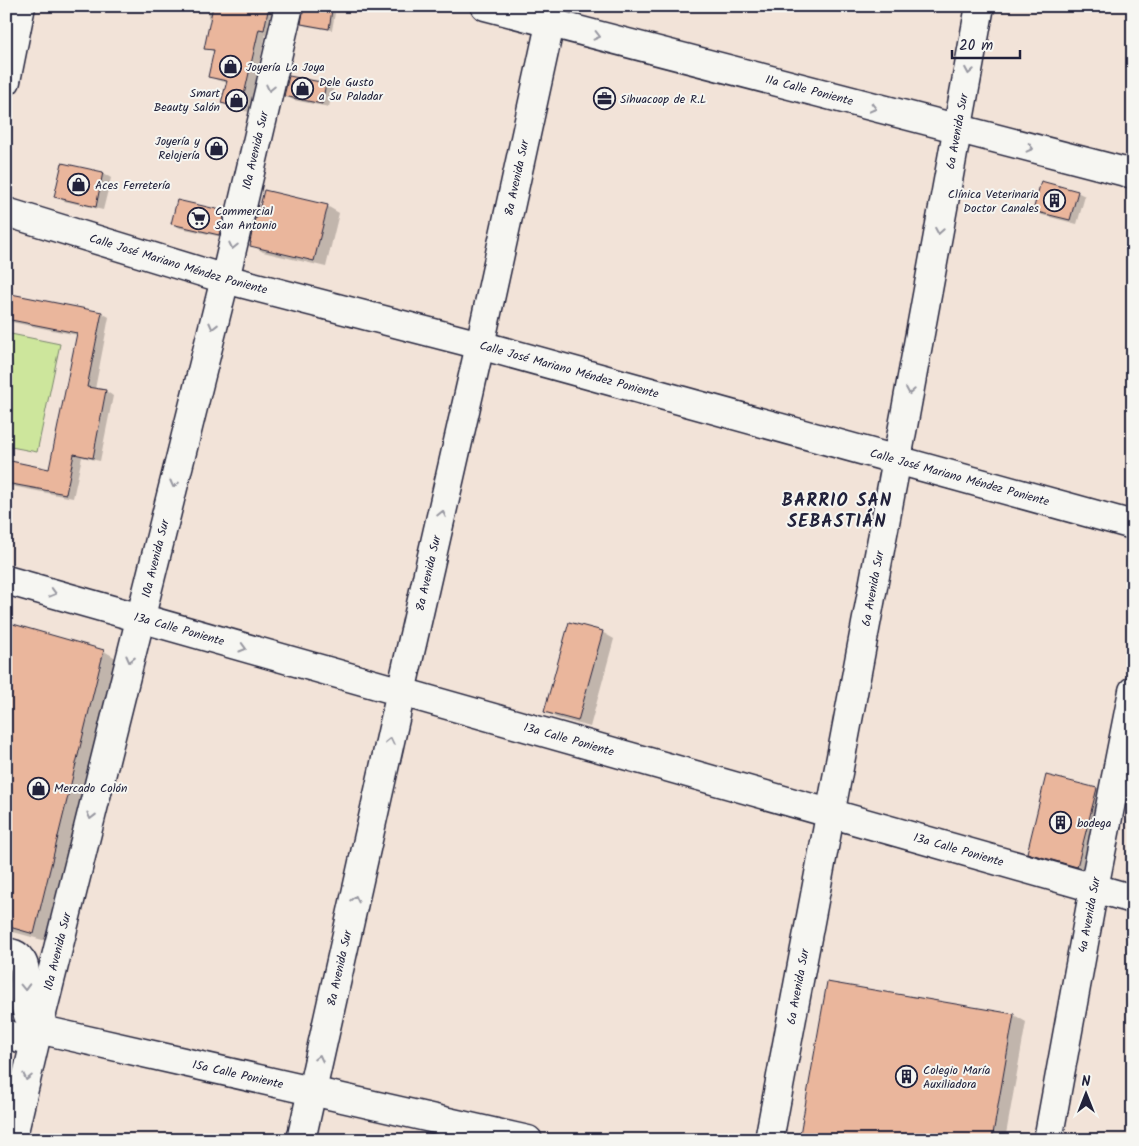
<svg xmlns="http://www.w3.org/2000/svg" width="1139" height="1146" viewBox="0 0 1139 1146" font-family="Kalam,sans-serif">
<style>
.green{fill:#cde69c;stroke:#78846c}
.shadow{fill:#0003}
.building{fill:#eab69c;stroke:#22223b}
.lines{fill:none;stroke-linecap:round;stroke-linejoin:round}
.minor-casing{stroke:#22223b;stroke-width:31}
.major-casing{stroke:#22223b;stroke-width:31}
.minor{stroke:#f6f6f2;stroke-width:28}
.major{stroke:#f6f6f2;stroke-width:28}
.oneway{stroke:#9797a0}
.labels{text-anchor:middle;dominant-baseline:central;stroke-width:4;stroke-linejoin:round;paint-order:stroke}
.poi-label{font-size:12px;fill:#22223b;stroke:#f6f6f2;text-anchor:start}
.street-label{font-size:12px;fill:#22223b;stroke:#f6f6f2}
.district-label{font-size:18px;font-weight:bold;letter-spacing:1px;fill:#22223b;stroke:#f6f6f2}
</style>
<rect width="100%" height="100%" fill="#f2e3d8"/>
<filter id="ink" filterUnits="userSpaceOnUse"><feTurbulence type="fractalNoise" baseFrequency=".02" numOctaves="2"/><feDisplacementMap in="SourceGraphic" scale="10" xChannelSelector="R" yChannelSelector="G"/><feConvolveMatrix kernelMatrix="1 2 1 2 8 2 1 2 1" color-interpolation-filters="sRGB"/></filter>
<g filter="url(#ink)">
<path class="green" d="M 6,333 L 60,344 L 37,452 L 6,446 Z"/>
<path class="shadow" d="M 210,6 L 277,6 L 271,34 L 266,33 L 249,112 L 230,107 L 222,102 L 228,83 L 217,80 L 210,76 L 215,52 L 206,48 L 211,20 L 208,17 Z
M 305,7 L 332,12 L 335,13 L 332,30 L 306,26 L 303,24 Z
M 325,85 L 333,89 L 329,107 L 293,100 L 285,95 Z
M 63,164 L 103,173 L 111,178 L 103,210 L 64,201 L 56,197 Z
M 1077,192 L 1085,196 L 1077,224 L 1042,215 L 1035,210 Z
M 327,206 L 339,213 L 326,267 L 263,252 L 252,245 Z
M 224,212 L 232,216 L 227,238 L 180,228 L 173,224 Z
M 6,293 L 102,313 L 109,317 L 95,389 L 106,391 L 113,396 L 100,461 L 82,457 L 73,498 L 6,485 L 6,461 L 50,470 L 77,335 L 6,321 Z
M 6,623 L 104,651 L 119,660 L 50,942 L 6,930 Z
M 602,632 L 614,639 L 590,727 L 557,718 L 545,712 Z
M 1097,789 L 1112,798 L 1093,875 L 1044,861 L 1028,852 Z
M 828,983 L 1014,1015 L 1026,1022 L 1005,1140 L 800,1140 Z"/>
<path class="building" d="M 213,6 L 269,6 L 264,30 L 259,29 L 241,108 L 221,103 L 227,81 L 208,77 L 214,50 L 204,49 Z
M 304,6 L 332,10 L 329,29 L 301,24 Z
M 289,76 L 326,83 L 322,104 L 284,96 Z
M 62,163 L 103,172 L 96,207 L 54,197 Z
M 1041,181 L 1078,191 L 1070,220 L 1033,211 Z
M 264,190 L 328,205 L 314,261 L 250,246 L 251,242 L 250,242 L 255,218 L 257,218 Z
M 177,200 L 225,211 L 219,235 L 171,224 Z
M 6,293 L 102,312 L 87,387 L 106,390 L 93,458 L 74,454 L 66,494 L 6,483 L 6,460 L 49,469 L 77,333 L 6,319 Z
M 6,622 L 104,650 L 34,934 L 6,926 Z
M 569,622 L 603,631 L 578,721 L 544,712 Z
M 1046,775 L 1097,788 L 1077,867 L 1027,853 Z
M 827,982 L 1014,1014 L 992,1140 L 799,1140 Z"/>
<g class="lines">
<defs>
<g id="minor">
<path id="s1" d="M 485,6 L 1133,174"/>
<path d="M 6,81 L 21,6"/>
<path id="s2" d="M 6,580 L 1133,899"/>
<path id="s3" d="M 6,952 C 11,953 17,954 20,959 C 25,964 25,971 25,978 C 25,998 22,1015 38,1029 L 528,1140"/>
<path d="M 6,1035 L 35,1041"/>
<path id="s4" d="M 12,1140 L 38,1029 L 225,279 L 289,6"/>
<path id="s5" d="M 301,1140 L 401,692 L 480,345 L 554,6"/>
<path id="s6" d="M 769,1140 L 897,459 L 980,6"/>
<path id="s7" d="M 1048,1140 L 1094,888 L 1133,691"/>
</g>
<g id="major">
<path id="s8" d="M 6,212 L 225,279 L 480,345 L 1133,525"/>
</g>
</defs>
<use href="#minor" class="minor-casing"/>
<use href="#major" class="major-casing"/>
<use href="#minor" class="minor"/>
<use href="#major" class="major"/>
</g>
<defs><path id="oneway-chevron" d="M-2-3.5L2.5 0L-2 3.5" fill="none" stroke-width="1.6" stroke-linecap="round" stroke-linejoin="round" transform="scale(1.25)"/></defs>
<g class="oneway">
<use href="#oneway-chevron" transform="translate(597 36) rotate(14)"/>
<use href="#oneway-chevron" transform="translate(969 71) rotate(100)"/>
<use href="#oneway-chevron" transform="translate(270 88) rotate(103)"/>
<use href="#oneway-chevron" transform="translate(873 108) rotate(14)"/>
<use href="#oneway-chevron" transform="translate(1030 148) rotate(14)"/>
<use href="#oneway-chevron" transform="translate(939 231) rotate(100)"/>
<use href="#oneway-chevron" transform="translate(233 246) rotate(103)"/>
<use href="#oneway-chevron" transform="translate(213 326) rotate(104)"/>
<use href="#oneway-chevron" transform="translate(910 391) rotate(100)"/>
<use href="#oneway-chevron" transform="translate(174 484) rotate(104)"/>
<use href="#oneway-chevron" transform="translate(442 514) rotate(-77)"/>
<use href="#oneway-chevron" transform="translate(53 593) rotate(16)"/>
<use href="#oneway-chevron" transform="translate(243 648) rotate(16)"/>
<use href="#oneway-chevron" transform="translate(130 659) rotate(104)"/>
<use href="#oneway-chevron" transform="translate(390 741) rotate(-77)"/>
<use href="#oneway-chevron" transform="translate(91 816) rotate(104)"/>
<use href="#oneway-chevron" transform="translate(355 899) rotate(-77)"/>
<use href="#oneway-chevron" transform="translate(25 987) rotate(88)"/>
<use href="#oneway-chevron" transform="translate(319 1058) rotate(-77)"/>
<use href="#oneway-chevron" transform="translate(27 1077) rotate(103)"/>
</g>
</g>
<defs>
<symbol id="shop-ring" viewBox="-11 -11 22 22"><circle r="9.5" fill="#f6f6f2" stroke="#22223b" stroke-width="1.5"/><path d="M-5-2.5h2.3a2.7 3.5 0 0 1 5.4 0H5L5.5 6h-11ZM-1.5-2.5h3a1.5 2.3 0 0 0-3 0Z" fill="#22223b"/></symbol>
<symbol id="office-ring" viewBox="-11 -11 22 22"><circle r="9.5" fill="#f6f6f2" stroke="#22223b" stroke-width="1.5"/><path d="M-6-3h4V-5.5h4V-3h4V5H-6ZM-1-4.5V-3h2v-1.5ZM-6 0V1H6V0Z" fill="#22223b"/></symbol>
<symbol id="building-ring" viewBox="-11 -11 22 22"><circle r="9.5" fill="#f6f6f2" stroke="#22223b" stroke-width="1.5"/><path d="M-4-6H4V6H1V3H-1V6H-4ZM-2.5-4.3h1.7v1.8h-1.7ZM.8-4.3h1.7v1.8H.8ZM-2.5-1h1.7V.8h-1.7ZM.8-1h1.7V.8H.8Z" fill="#22223b"/></symbol>
<symbol id="supermarket-ring" viewBox="-11 -11 22 22"><circle r="9.5" fill="#f6f6f2" stroke="#22223b" stroke-width="1.5"/><path d="M-6-5.5h2.5l.6 2H6L4.5 2H-2.5L-4.4-4H-6ZM-1.5 3.2a1.3 1.3 0 1 0 .1 0ZM3 3.2a1.3 1.3 0 1 0 .1 0Z" fill="#22223b"/></symbol>
</defs>
<g fill-rule="evenodd">
<use href="#shop-ring" x="218" y="54" width="25" height="25"/>
<use href="#shop-ring" x="290" y="76" width="25" height="25"/>
<use href="#office-ring" x="592" y="86" width="25" height="25"/>
<use href="#shop-ring" x="224" y="88" width="25" height="25"/>
<use href="#shop-ring" x="204" y="136" width="25" height="25"/>
<use href="#shop-ring" x="66" y="172" width="25" height="25"/>
<use href="#building-ring" x="1042" y="188" width="25" height="25"/>
<use href="#supermarket-ring" x="186" y="206" width="25" height="25"/>
<use href="#shop-ring" x="26" y="776" width="25" height="25"/>
<use href="#building-ring" x="1048" y="810" width="25" height="25"/>
<use href="#building-ring" x="894" y="1064" width="25" height="25"/>
</g>
<g class="labels">
<g class="poi-label">
<text x="246" y="67">Joyería La Joya</text>
<text x="319" y="82">Dele Gusto<tspan x="319" dy="14">a Su Paladar</tspan></text>
<text x="220" y="93" text-anchor="end">Smart<tspan x="220" dy="14">Beauty Salón</tspan></text>
<text x="620" y="99">Sihuacoop de R.L</text>
<text x="200" y="141" text-anchor="end">Joyería y<tspan x="200" dy="14">Relojería</tspan></text>
<text x="95" y="185">Aces Ferretería</text>
<text x="1039" y="194" text-anchor="end">Clínica Veterinaria<tspan x="1039" dy="14">Doctor Canales</tspan></text>
<text x="215" y="211">Commercial<tspan x="215" dy="14">San Antonio</tspan></text>
<text x="54" y="788">Mercado Colón</text>
<text x="1077" y="823">bodega</text>
<text x="923" y="1070">Colegio María<tspan x="923" dy="14">Auxiliadora</tspan></text>
</g>
<g class="street-label">
<text stroke="none"><textPath href="#s1" startOffset="335">11a Calle Poniente</textPath></text>
<text stroke="none"><textPath href="#s6" startOffset="1026">6a Avenida Sur</textPath></text>
<text stroke="none"><textPath href="#s4" startOffset="1019">10a Avenida Sur</textPath></text>
<text stroke="none"><textPath href="#s5" startOffset="986">8a Avenida Sur</textPath></text>
<text stroke="none"><textPath href="#s8" startOffset="180">Calle José Mariano Méndez Poniente</textPath></text>
<text stroke="none"><textPath href="#s8" startOffset="585">Calle José Mariano Méndez Poniente</textPath></text>
<text stroke="none"><textPath href="#s8" startOffset="990">Calle José Mariano Méndez Poniente</textPath></text>
<text stroke="none"><textPath href="#s4" startOffset="599">10a Avenida Sur</textPath></text>
<text stroke="none"><textPath href="#s5" startOffset="581">8a Avenida Sur</textPath></text>
<text stroke="none"><textPath href="#s6" startOffset="561">6a Avenida Sur</textPath></text>
<text stroke="none"><textPath href="#s2" startOffset="180">13a Calle Poniente</textPath></text>
<text stroke="none"><textPath href="#s2" startOffset="585">13a Calle Poniente</textPath></text>
<text stroke="none"><textPath href="#s2" startOffset="990">13a Calle Poniente</textPath></text>
<text stroke="none"><textPath href="#s7" startOffset="229">4a Avenida Sur</textPath></text>
<text stroke="none"><textPath href="#s4" startOffset="194">10a Avenida Sur</textPath></text>
<text stroke="none"><textPath href="#s5" startOffset="176">8a Avenida Sur</textPath></text>
<text stroke="none"><textPath href="#s6" startOffset="156">6a Avenida Sur</textPath></text>
<text stroke="none"><textPath href="#s3" startOffset="296">15a Calle Poniente</textPath></text>
</g>
<g class="district-label">
<text x="837" y="501">BARRIO SAN<tspan x="837" dy="21">SEBASTIÁN</tspan></text>
</g>
</g>
<rect width="1139" height="1146" fill="none" stroke="#f6f6f2" stroke-width="25"/>
<rect x="12" y="12" width="1114" height="1121" fill="none" stroke="#22223b" stroke-width="2" filter="url(#ink)"/>
<g transform="translate(1086 1094)" stroke="#f6f6f2" stroke-width="4" paint-order="stroke">
<path d="M0-4L9 19L0 12L-9 19Z" fill="#22223b"/>
<text y="-8" font-size="14" font-weight="bold" text-anchor="middle" fill="#22223b">N</text>
</g>
<path d="M952 50v8h68v-8" fill="none" stroke="#22223b" stroke-width="2.5"/>
<text x="959" y="50" font-size="15" fill="#22223b" stroke="#f6f6f2" stroke-width="4" paint-order="stroke">20 m</text>
</svg>
